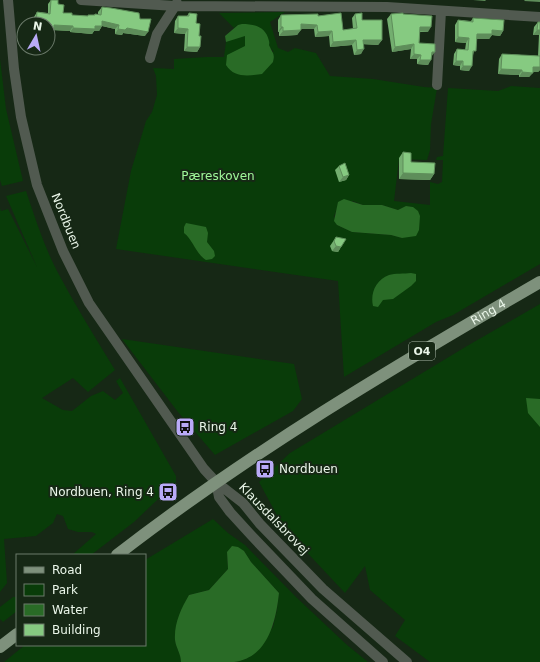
<svg xmlns="http://www.w3.org/2000/svg" width="540" height="662" viewBox="0 0 540 662" font-family="'DejaVu Sans',sans-serif">
<style>
.green{fill:#093c09;fill-rule:evenodd}
.water{fill:#296b26}
.lines{fill:none;stroke-linecap:round;stroke-linejoin:round}
.minor{stroke:#515a50;stroke-width:10}
.major{stroke:#7e917c;stroke-width:12}
.wall{fill:#73ae6f}
.shaded-wall{fill:#5e8d5a}
.building{fill:#86ca81;stroke:#5e8d5a}
.labels{text-anchor:middle;dominant-baseline:central;stroke-width:4;stroke-linejoin:round;paint-order:stroke}
.shield{fill:#162815;stroke:#aab8a9;stroke-width:1}
.shield-label{font-size:11px;font-weight:bold;fill:#eaf6e9}
.park-label{font-size:12px;fill:#a0f89a;stroke:#162815}
.street-label{font-size:12px;fill:#eaf6e9;stroke:#162815}
.poi-label{font-size:12px;fill:#eaf6e9;stroke:#162815;text-anchor:start}
</style>
<rect width="100%" height="100%" fill="#162815"/>
<path class="green" d="M 285,12 L 270,22 L 278,48 L 288,52 L 295,48 L 316,53 L 330,76 L 373,79 L 424,87 L 437,88 L 431,124 L 430,150 L 427,160 L 399,159 L 394,201 L 430,205 L 430,182 L 438,184 L 442,182 L 443,160 L 436,160 L 437,157 L 443,156 L 448,88 L 498,91 L 511,86 L 540,88 L 540,264 L 453,315 L 436,322 L 344,377 L 338,281 L 116,249 L 131,171 L 146,121 L 152,112 L 157,95 L 156,76 L 153,68 L 174,69 L 174,59 L 207,57 L 224,57 L 226,42 L 245,35 L 245,46 L 274,52 L 269,46 L 269,41 L 238,25 L 234,28 L 219,13 ZM 353,201 L 363,205 L 382,205 L 398,210 L 406,206 L 413,207 L 402,238 L 391,235 L 352,232 L 337,225 L 334,216 L 337,209 Z
M 0,59 L 6,109 L 23,181 L 2,186 L 0,180 Z
M 26,191 C 35,218 44,246 57,271 C 75,305 95,337 115,370 L 88,392 L 73,378 L 42,398 L 63,410 L 72,411 L 91,396 L 103,391 L 115,400 L 123,393 L 116,381 L 120,378 L 176,476 L 176,482 L 134,522 L 91,555 L 72,555 L 96,534 L 92,532 L 78,532 L 68,529 L 63,516 L 57,514 L 53,523 L 36,536 L 4,539 L 7,583 L 0,592 L 0,208 L 1,211 L 8,209 L 37,267 L 6,196 Z
M 540,304 L 540,662 L 430,662 L 395,636 L 405,620 L 370,590 L 365,566 L 345,593 L 284,528 L 259,482 L 290,453 L 467,346 Z
M 122,339 L 294,364 L 302,399 L 293,411 L 215,455 L 178,412 Z
M 213,519 L 228,533 L 245,545 L 296,597 L 347,645 L 368,662 L 233,662 L 246,659 L 273,627 L 277,609 L 279,593 L 251,562 L 244,551 L 227,552 L 228,569 L 209,590 L 189,595 L 175,641 L 181,658 L 181,662 L 4,662 L 25,645 L 145,645 L 145,560 Z
M 13,597 L 17,597 L 17,611 L 3,622 L 0,619 L 0,607 Z"/>
<path class="water" d="M 242,24 C 255,24 266,27 269,41 C 270,45 268,44 270,47 C 273,54 275,54 273,62 L 262,74 C 248,76 234,78 226,65 L 227,55 L 245,46 L 245,36 L 226,42 L 225,36 L 238,25 Z
M 344,199 L 363,205 L 382,205 L 398,210 L 406,206 L 413,207 L 418,211 L 420,216 L 419,230 L 416,236 L 402,238 L 391,235 L 352,232 L 337,225 L 334,221 L 338,202 Z
M 186,223 L 206,227 L 208,233 L 207,242 L 214,251 L 215,256 L 212,259 L 206,260 C 196,254 193,240 184,233 L 184,227 Z
M 411,273 L 416,274 L 416,281 L 411,286 L 393,299 L 383,300 L 378,307 L 373,306 C 370,293 376,280 389,275 C 395,273 404,274 411,273 Z
M 526,398 L 540,399 L 540,427 L 528,413 Z
M 232,546 L 238,547 L 244,551 L 251,562 L 279,593 C 276,621 268,658 234,662 C 217,662 198,662 181,662 C 181,654 176,648 175,640 C 174,623 181,609 189,595 L 209,590 L 228,569 L 227,552 Z"/>
<g class="lines">
<path class="minor" d="M 8,0 L 14,69 L 21,117 L 37,185 L 63,251 L 89,303 L 204,469 L 216,482 L 243,503 L 260,524 L 323,589 L 407,662
M 81,0 L 175,6 L 387,7 L 540,17
M 150,58 L 157,34 L 177,3
M 437,85 L 441,11
M 216,482 L 219,497 L 230,512 L 251,535 L 312,599 L 383,662"/>
<g class="major">
<path id="s1" d="M 117,555 C 250,452 395,366 540,282"/>
<path d="M 0,647 L 17,634"/>
</g>
</g>
<path class="wall" d="M 51,0 L 58,0 L 58,4 L 63,13 L 72,15 L 88,16 L 88,15 L 94,15 L 95,14 L 98,14 L 98,12 L 102,7 L 140,19 L 145,36 L 123,33 L 122,35 L 115,34 L 115,29 L 102,26 L 99,31 L 94,31 L 92,34 L 70,32 L 70,31 L 54,30 L 50,37 L 48,24 L 34,24 L 34,17 L 37,12 L 48,13 L 48,4 Z
M 189,13 L 196,23 L 199,36 L 200,47 L 197,52 L 184,51 L 185,34 L 174,33 L 175,21 L 178,16 L 187,16 Z
M 355,14 L 362,20 L 382,40 L 378,45 L 363,44 L 361,54 L 354,55 L 352,45 L 330,47 L 329,36 L 315,37 L 314,29 L 301,29 L 297,35 L 279,36 L 279,32 L 278,32 L 278,20 L 281,15 L 318,16 L 343,30 L 353,29 L 352,18 Z
M 391,14 L 403,14 L 428,32 L 420,32 L 419,43 L 431,57 L 428,65 L 417,64 L 417,59 L 410,59 L 411,49 L 392,52 L 387,19 Z
M 473,18 L 503,31 L 500,36 L 492,35 L 489,39 L 477,39 L 469,71 L 460,70 L 460,66 L 453,65 L 454,54 L 457,49 L 465,50 L 466,43 L 455,42 L 455,25 L 458,20 L 471,21 Z
M 538,22 L 540,22 L 540,70 L 538,72 L 533,72 L 529,77 L 519,77 L 519,75 L 498,74 L 499,59 L 502,54 L 538,56 L 539,35 L 533,35 L 534,27 Z
M 403,152 L 411,162 L 434,174 L 430,180 L 399,179 L 399,158 Z
M 339,166 L 349,175 L 346,180 L 339,182 L 335,170 Z
M 336,237 L 341,247 L 338,252 L 332,251 L 330,246 Z"/>
<path class="shaded-wall" d="M 473,0 L 486,0 L 485,1 Z
M 525,0 L 540,0 L 540,2 L 524,1 Z
M 102,21 L 119,25 L 115,29 L 102,26 L 99,31 L 94,31 L 92,34 L 70,32 L 73,28 L 95,26 Z
M 301,24 L 317,25 L 314,29 L 297,29 Z
M 54,25 L 73,26 L 70,31 L 51,30 Z
M 281,27 L 283,27 L 279,32 L 278,32 Z
M 420,27 L 431,27 L 428,32 L 417,31 Z
M 127,28 L 148,32 L 145,36 L 123,33 L 122,35 L 115,34 L 118,29 Z
M 178,28 L 188,29 L 185,34 L 174,33 Z
M 301,30 L 297,35 L 279,36 L 283,31 Z
M 492,30 L 503,31 L 500,36 L 492,35 L 489,39 L 474,39 L 477,34 Z
M 537,30 L 540,30 L 540,34 L 539,35 L 533,35 Z
M 332,31 L 329,36 L 315,37 L 318,32 Z
M 48,32 L 54,33 L 50,37 L 48,37 Z
M 458,37 L 469,38 L 466,43 L 455,42 Z
M 356,40 L 352,45 L 330,47 L 333,42 Z
M 363,40 L 382,40 L 378,45 L 359,44 Z
M 414,44 L 411,49 L 392,52 L 395,47 Z
M 187,47 L 200,47 L 197,52 L 184,51 Z
M 364,49 L 361,54 L 354,55 L 357,50 Z
M 432,52 L 435,52 L 431,57 Z
M 414,54 L 421,55 L 417,59 L 410,59 Z
M 420,60 L 431,60 L 428,65 L 417,64 Z
M 456,61 L 463,61 L 460,66 L 453,65 Z
M 463,66 L 472,66 L 469,71 L 460,70 Z
M 533,67 L 540,67 L 540,70 L 538,72 L 530,72 Z
M 501,69 L 522,70 L 519,75 L 498,74 Z
M 522,72 L 533,73 L 529,77 L 519,77 Z
M 403,173 L 434,174 L 430,180 L 399,179 Z
M 349,175 L 346,180 L 339,182 L 343,177 Z
M 336,246 L 341,247 L 338,252 L 332,251 Z"/>
<path class="building" d="M 51,0 L 58,0 L 58,4 L 64,5 L 63,13 L 72,13 L 72,15 L 88,16 L 88,15 L 95,15 L 95,14 L 101,15 L 102,7 L 111,8 L 139,13 L 140,19 L 151,19 L 148,32 L 127,28 L 125,30 L 118,29 L 119,25 L 102,21 L 102,26 L 95,26 L 95,29 L 73,28 L 73,26 L 54,25 L 54,33 L 48,32 L 48,24 L 36,23 L 37,12 L 50,14 Z
M 189,13 L 197,14 L 196,23 L 200,24 L 199,36 L 201,36 L 200,47 L 187,47 L 188,29 L 178,28 L 178,16 L 189,16 Z
M 341,13 L 343,30 L 357,28 L 355,14 L 362,13 L 362,20 L 382,20 L 382,40 L 363,40 L 364,49 L 357,50 L 356,40 L 333,42 L 332,31 L 318,32 L 317,25 L 301,24 L 301,30 L 283,31 L 283,27 L 281,27 L 281,15 L 318,14 L 318,16 Z
M 403,13 L 403,14 L 432,16 L 431,27 L 420,27 L 419,43 L 435,44 L 435,52 L 432,52 L 431,60 L 420,60 L 421,55 L 414,54 L 414,44 L 395,47 L 391,14 Z
M 473,18 L 504,20 L 503,31 L 492,30 L 492,34 L 477,34 L 476,51 L 473,51 L 472,66 L 463,66 L 463,61 L 456,61 L 457,49 L 468,50 L 469,38 L 458,37 L 458,20 L 473,22 Z
M 538,22 L 540,22 L 540,30 L 537,30 Z
M 502,54 L 540,56 L 540,67 L 533,67 L 533,73 L 522,72 L 522,70 L 501,69 Z
M 403,152 L 411,153 L 411,162 L 435,163 L 434,174 L 403,173 Z
M 345,163 L 349,175 L 343,177 L 339,166 Z
M 336,237 L 346,239 L 341,247 L 336,246 L 334,241 Z"/>
<defs>
<symbol id="bus-square" viewBox="-11 -11 22 22"><rect x="-9" y="-9" width="18" height="18" rx="4" fill="#b9aaf7" stroke="#162815"/><path d="M-5-6H5V4H4V6H2V4H-2V6H-4V4H-5ZM-3.5-4V0h7V-4ZM-3.5 1.2v1.5H-2V1.2ZM2 1.2v1.5H3.5V1.2Z" fill="#111"/></symbol>
</defs>
<g fill-rule="evenodd">
<use href="#bus-square" x="174" y="416" width="22" height="22"/>
<use href="#bus-square" x="254" y="458" width="22" height="22"/>
<use href="#bus-square" x="157" y="481" width="22" height="22"/>
</g>
<g class="labels">
<rect class="shield" x="409" y="342" width="26" height="18" rx="3"/>
<g class="shield-label">
<text x="422" y="351">O4</text>
</g>
<g class="park-label">
<text x="218" y="176">Pæreskoven</text>
</g>
<g class="street-label">
<text transform="translate(66 221) rotate(68)">Nordbuen</text>
<text stroke="none"><textPath href="#s1" startOffset="444">Ring 4</textPath></text>
<text transform="translate(274 519) rotate(46)">Klausdalsbrovej</text>
</g>
<g class="poi-label">
<text x="199" y="427">Ring 4</text>
<text x="279" y="469">Nordbuen</text>
<text x="154" y="492" text-anchor="end">Nordbuen, Ring 4</text>
</g>
</g>
<rect x="16" y="554" width="130" height="92" fill="#162815" stroke="#6b7a6a"/>
<rect x="24" y="567" width="20" height="6" fill="#7e917c" stroke="#6b7a6a"/>
<text x="52" y="574" font-size="12" fill="#eaf6e9">Road</text>
<rect x="24" y="584" width="20" height="12" fill="#093c09" stroke="#6b7a6a"/>
<text x="52" y="594" font-size="12" fill="#eaf6e9">Park</text>
<rect x="24" y="604" width="20" height="12" fill="#296b26" stroke="#6b7a6a"/>
<text x="52" y="614" font-size="12" fill="#eaf6e9">Water</text>
<rect x="24" y="624" width="20" height="12" fill="#86ca81" stroke="#6b7a6a"/>
<text x="52" y="634" font-size="12" fill="#eaf6e9">Building</text>
<g transform="translate(36 36) rotate(9)"><circle r="19" fill="#162815" stroke="#6b7a6a"/>
<path d="M0-3L7 15L0 10L-7 15Z" fill="#b9aaf7"/>
<text y="-6" font-size="11" font-weight="bold" text-anchor="middle" fill="#eaf6e9">N</text>
</g>
</svg>
